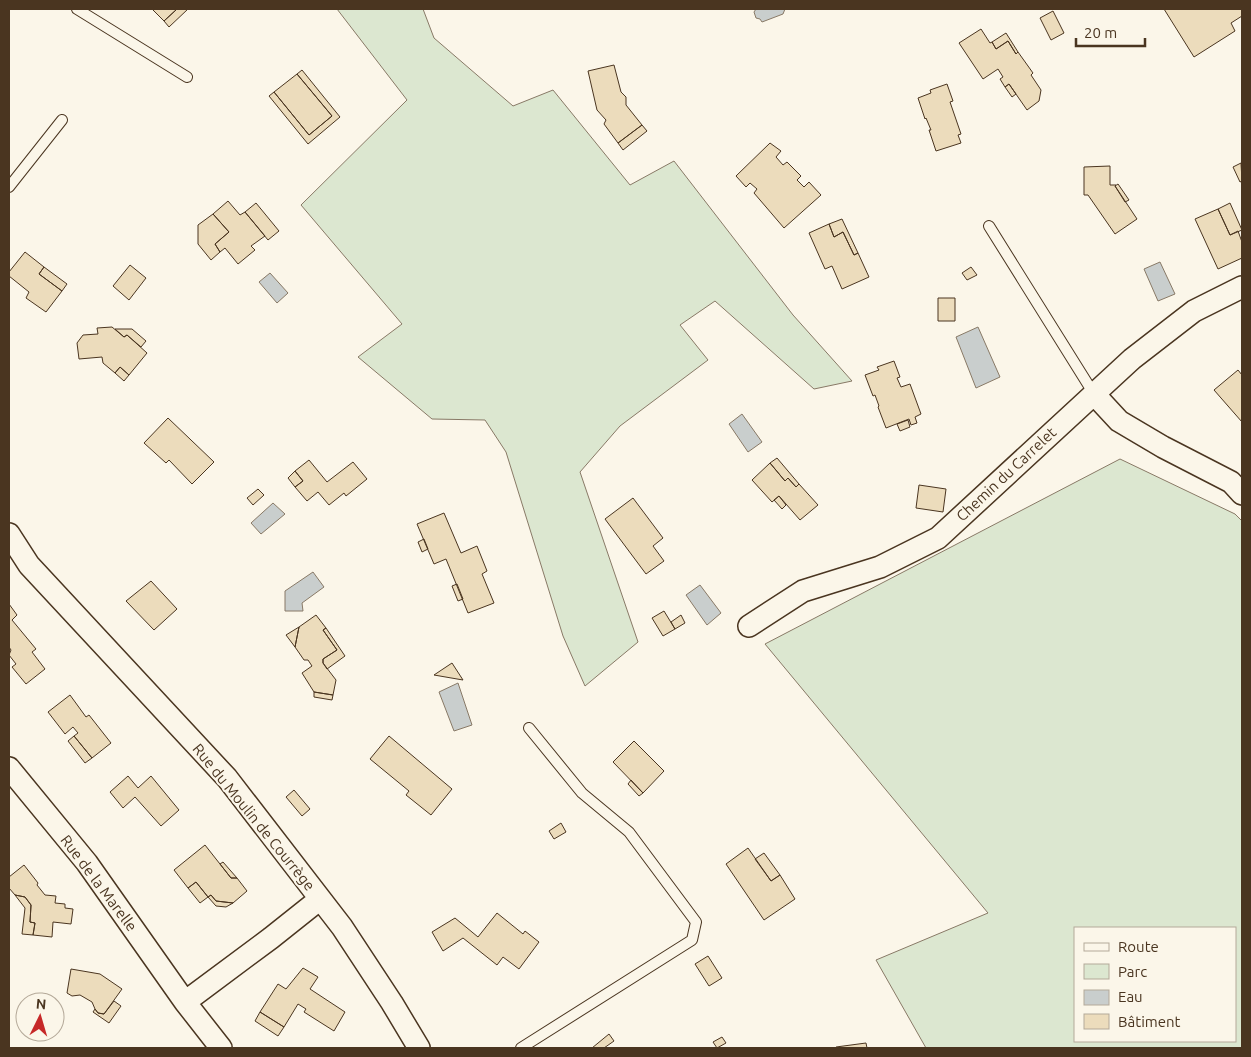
<svg xmlns="http://www.w3.org/2000/svg" width="1251" height="1057" viewBox="0 0 1251 1057" font-family="Ubuntu,sans-serif">
<style>
.green{fill:#dce7d0;stroke:#887966;fill-rule:evenodd}
.water{fill:#c9cecd;stroke:#887966}
.building{fill:#ecdcbc;stroke:#4a3520}
.lines{fill:none;stroke-linecap:round;stroke-linejoin:round}
.lane-casing{stroke:#4a3520;stroke-width:12}
.street-casing{stroke:#4a3520;stroke-width:24}
.lane{stroke:#fbf6e9;stroke-width:10}
.street{stroke:#fbf6e9;stroke-width:21}
.labels{text-anchor:middle;dominant-baseline:central;stroke-width:4;stroke-linejoin:round;paint-order:stroke}
.street-label{font-size:15px;fill:#4a3520;stroke:#fbf6e9}
</style>
<rect width="100%" height="100%" fill="#fbf6e9"/>
<path class="green" d="M 337,9 L 423,9 L 434,38 L 513,106 L 553,90 L 630,185 L 674,161 L 793,315 L 852,381 L 814,389 L 715,301 L 680,325 L 708,360 L 620,426 L 580,472 L 638,642 L 585,686 L 563,636 L 506,452 L 485,420 L 432,419 L 358,357 L 402,324 L 301,205 L 407,100 Z
M 1120,459 L 1235,514 L 1242,521 L 1242,1048 L 926,1048 L 876,960 L 988,913 L 765,644 ZM 1075,928 L 1235,928 L 1235,1041 L 1075,1041 Z"/>
<path class="water" d="M 756,9 L 785,9 L 783,14 L 762,22 L 760,19 L 756,18 L 754,12 Z
M 1160,262 L 1175,294 L 1158,301 L 1144,269 Z
M 270,273 L 288,293 L 277,303 L 259,282 Z
M 978,327 L 1000,377 L 976,388 L 956,337 Z
M 742,414 L 762,442 L 748,452 L 729,424 Z
M 273,503 L 285,514 L 261,534 L 251,523 Z
M 313,572 L 324,587 L 302,603 L 303,611 L 285,611 L 285,591 Z
M 700,585 L 721,613 L 707,625 L 686,595 Z
M 458,683 L 472,725 L 454,731 L 439,692 Z"/>
<path class="building" d="M 152,9 L 177,9 L 164,21 Z
M 177,9 L 188,9 L 169,27 L 164,21 Z
M 1164,9 L 1242,9 L 1242,16 L 1231,23 L 1235,31 L 1194,57 Z
M 1053,11 L 1064,33 L 1051,40 L 1040,18 Z
M 981,29 L 990,43 L 992,42 L 996,49 L 1008,41 L 1016,54 L 1018,52 L 1033,73 L 1031,75 L 1041,90 L 1039,101 L 1027,110 L 1009,84 L 1005,87 L 1000,79 L 1003,77 L 998,69 L 983,79 L 959,43 Z
M 1006,33 L 1018,52 L 1016,54 L 1008,41 L 996,49 L 992,42 Z
M 614,65 L 621,92 L 626,97 L 626,105 L 642,125 L 618,143 L 604,124 L 606,120 L 597,110 L 588,71 Z
M 302,70 L 340,117 L 308,144 L 269,96 L 274,92 L 309,135 L 332,116 L 297,74 Z
M 297,74 L 332,116 L 309,135 L 274,92 Z
M 947,84 L 953,101 L 950,102 L 961,134 L 958,135 L 961,143 L 936,151 L 929,130 L 931,130 L 926,118 L 925,119 L 918,98 L 931,93 L 930,90 Z
M 1009,84 L 1016,94 L 1012,97 L 1005,87 Z
M 642,125 L 647,131 L 623,150 L 618,143 Z
M 770,143 L 781,151 L 776,157 L 783,165 L 787,162 L 801,176 L 797,180 L 804,187 L 809,182 L 821,195 L 784,228 L 754,193 L 757,189 L 750,183 L 746,187 L 736,176 Z
M 1241,163 L 1242,181 L 1240,182 L 1233,167 Z
M 1110,166 L 1110,185 L 1116,185 L 1115,186 L 1137,219 L 1115,234 L 1088,195 L 1084,195 L 1084,167 Z
M 1118,184 L 1129,200 L 1125,202 L 1115,186 Z
M 228,201 L 240,215 L 245,212 L 265,236 L 251,246 L 255,250 L 238,264 L 225,248 L 220,252 L 215,244 L 229,232 L 213,214 Z
M 256,203 L 279,231 L 268,240 L 245,212 Z
M 1230,203 L 1242,230 L 1230,235 L 1218,209 Z
M 1218,209 L 1230,235 L 1238,231 L 1242,242 L 1242,258 L 1218,269 L 1195,219 Z
M 213,214 L 229,232 L 215,244 L 220,252 L 211,260 L 198,244 L 198,225 Z
M 842,219 L 858,253 L 854,255 L 843,232 L 834,237 L 829,224 Z
M 829,224 L 834,237 L 843,232 L 854,255 L 858,253 L 869,277 L 842,289 L 832,266 L 825,269 L 809,233 Z
M 25,252 L 44,267 L 39,274 L 62,291 L 46,312 L 26,298 L 29,292 L 9,276 L 9,272 Z
M 130,265 L 146,278 L 129,300 L 113,286 Z
M 44,267 L 67,284 L 62,291 L 39,274 Z
M 971,267 L 977,275 L 967,280 L 962,273 Z
M 938,298 L 955,298 L 955,321 L 938,321 Z
M 112,327 L 124,337 L 127,335 L 147,353 L 129,375 L 120,367 L 115,373 L 103,363 L 102,357 L 79,359 L 77,343 L 83,335 L 98,334 L 97,328 Z
M 115,329 L 132,329 L 146,341 L 141,347 L 127,335 L 124,337 Z
M 894,361 L 900,377 L 897,378 L 901,387 L 910,384 L 921,414 L 915,417 L 917,423 L 911,425 L 909,419 L 886,428 L 878,407 L 879,406 L 875,395 L 873,396 L 865,375 L 879,370 L 877,367 Z
M 120,367 L 129,375 L 124,381 L 115,373 Z
M 1238,370 L 1242,375 L 1242,422 L 1214,390 Z
M 168,418 L 214,462 L 192,484 L 169,460 L 166,463 L 144,443 Z
M 908,420 L 910,427 L 900,431 L 897,424 Z
M 777,458 L 799,484 L 796,487 L 788,478 L 785,481 L 770,463 Z
M 309,460 L 327,482 L 353,462 L 367,479 L 346,496 L 344,493 L 329,505 L 318,492 L 307,501 L 295,487 L 303,481 L 295,471 Z
M 770,463 L 785,481 L 788,478 L 796,487 L 799,484 L 818,505 L 800,520 L 779,496 L 772,502 L 752,480 Z
M 295,471 L 303,481 L 295,487 L 288,478 Z
M 919,485 L 946,489 L 943,512 L 916,508 Z
M 258,489 L 264,495 L 253,505 L 247,498 Z
M 779,496 L 786,505 L 782,509 L 774,500 Z
M 633,498 L 663,538 L 653,546 L 664,561 L 646,574 L 605,519 Z
M 444,513 L 461,553 L 477,546 L 487,571 L 482,574 L 494,603 L 468,613 L 446,559 L 434,564 L 417,524 Z
M 424,539 L 428,549 L 422,552 L 418,542 Z
M 151,581 L 177,609 L 154,630 L 126,601 Z
M 457,584 L 463,599 L 458,601 L 452,586 Z
M 9,604 L 17,615 L 12,620 L 36,649 L 32,652 L 45,669 L 26,684 L 12,667 L 16,664 L 9,655 L 11,650 L 9,647 Z
M 664,611 L 675,629 L 663,636 L 652,618 Z
M 316,615 L 326,628 L 323,630 L 337,650 L 323,659 L 323,663 L 336,680 L 333,695 L 314,692 L 302,673 L 312,666 L 308,660 L 304,660 L 295,647 L 299,627 Z
M 681,615 L 685,623 L 675,629 L 671,622 Z
M 299,627 L 295,647 L 286,635 Z
M 326,628 L 345,656 L 327,669 L 323,663 L 323,659 L 337,650 L 323,630 Z
M 452,663 L 463,680 L 434,675 Z
M 314,692 L 333,695 L 332,700 L 314,697 Z
M 70,695 L 86,717 L 89,715 L 111,743 L 92,758 L 74,736 L 78,733 L 73,727 L 65,734 L 48,712 Z
M 74,736 L 92,758 L 85,763 L 68,741 Z
M 389,736 L 452,789 L 431,815 L 406,795 L 409,791 L 370,759 Z
M 634,741 L 664,771 L 643,793 L 613,762 Z
M 128,776 L 138,788 L 151,776 L 179,810 L 161,826 L 135,797 L 123,808 L 110,792 Z
M 631,780 L 643,793 L 639,796 L 628,784 Z
M 294,790 L 310,809 L 302,816 L 286,797 Z
M 561,823 L 566,832 L 554,839 L 549,831 Z
M 205,845 L 231,878 L 237,878 L 247,891 L 233,903 L 216,901 L 211,895 L 208,897 L 196,882 L 188,888 L 174,870 Z
M 748,848 L 771,881 L 780,875 L 795,899 L 764,920 L 726,864 Z
M 764,853 L 780,875 L 771,881 L 755,859 Z
M 223,862 L 237,878 L 231,878 L 220,864 Z
M 24,865 L 38,883 L 37,885 L 45,895 L 56,896 L 55,903 L 65,904 L 65,908 L 73,909 L 71,924 L 53,922 L 52,937 L 33,935 L 35,923 L 30,922 L 31,905 L 25,897 L 15,895 L 9,888 L 9,877 Z
M 196,882 L 208,897 L 200,903 L 188,888 Z
M 15,895 L 25,897 L 31,905 L 30,922 L 35,923 L 33,935 L 22,934 L 25,908 Z
M 211,895 L 216,901 L 233,903 L 226,907 L 216,906 L 208,897 Z
M 497,913 L 523,934 L 525,931 L 539,942 L 519,969 L 503,957 L 497,965 L 463,938 L 443,951 L 432,932 L 455,918 L 478,937 Z
M 708,956 L 722,978 L 709,986 L 695,964 Z
M 303,968 L 318,977 L 310,989 L 345,1012 L 334,1031 L 304,1012 L 306,1009 L 298,1004 L 284,1027 L 260,1012 L 278,984 L 286,989 Z
M 71,969 L 100,974 L 122,989 L 104,1014 L 98,1013 L 95,1009 L 92,1002 L 80,995 L 72,996 L 67,993 Z
M 114,1001 L 121,1006 L 109,1023 L 93,1012 L 95,1009 L 98,1013 L 104,1014 Z
M 260,1012 L 284,1027 L 278,1036 L 255,1021 Z
M 609,1034 L 614,1041 L 604,1048 L 592,1048 Z
M 722,1037 L 726,1043 L 717,1048 L 713,1042 Z
M 866,1043 L 867,1048 L 836,1048 L 836,1047 Z"/>
<g class="lines">
<defs>
<path id="lane" d="M 77,9 L 187,77
M 9,187 L 62,120
M 989,226 L 1094,394
M 521,1048 L 692,940 L 696,922 L 629,832 L 582,793 L 529,728"/>
<path id="street" d="M 1094,394 L 1119,421 L 1163,447 L 1231,482 L 1242,494
M 9,534 L 29,565 L 227,778 L 342,927 L 392,1003 L 419,1048
M 749,626 L 803,591 L 880,567 L 938,538 L 1132,359 L 1194,311 L 1242,287
M 9,768 L 87,863 L 185,1002 L 271,938 L 320,899
M 185,1002 L 221,1048"/>
</defs>
<use href="#lane" class="lane-casing"/>
<use href="#street" class="street-casing"/>
<use href="#lane" class="lane"/>
<use href="#street" class="street"/>
</g>
<g class="labels">
<g class="street-label">
<text transform="translate(1006 474) rotate(-43)">Chemin du Carrelet</text>
<text transform="translate(254 817) rotate(51)">Rue du Moulin de Courrège</text>
<text transform="translate(99 883) rotate(53)">Rue de la Marelle</text>
</g>
</g>
<rect width="1251" height="1057" fill="none" stroke="#4a3520" stroke-width="20"/>
<rect x="1074" y="927" width="162" height="115" fill="#fbf6e9" stroke="#b4a999"/>
<rect x="1084" y="943" width="25" height="8" fill="#fbf6e9" stroke="#b4a999"/>
<text x="1118" y="952" font-size="15" fill="#4a3520">Route</text>
<rect x="1084" y="964" width="25" height="15" fill="#dce7d0" stroke="#b4a999"/>
<text x="1118" y="977" font-size="15" fill="#4a3520">Parc</text>
<rect x="1084" y="990" width="25" height="15" fill="#c9cecd" stroke="#b4a999"/>
<text x="1118" y="1002" font-size="15" fill="#4a3520">Eau</text>
<rect x="1084" y="1014" width="25" height="15" fill="#ecdcbc" stroke="#b4a999"/>
<text x="1118" y="1027" font-size="15" fill="#4a3520">Bâtiment</text>
<g transform="translate(40 1017) rotate(5)"><circle r="24" fill="#fbf6e9" stroke="#b4a999"/>
<path d="M0-4L9 19L0 12L-9 19Z" fill="#c62828"/>
<text y="-8" font-size="14" font-weight="bold" text-anchor="middle" fill="#4a3520">N</text>
</g>
<path d="M1076 38v8h69v-8" fill="none" stroke="#4a3520" stroke-width="2.5"/>
<text x="1084" y="38" font-size="15" fill="#4a3520" stroke="#fbf6e9" stroke-width="4" paint-order="stroke">20 m</text>
</svg>
